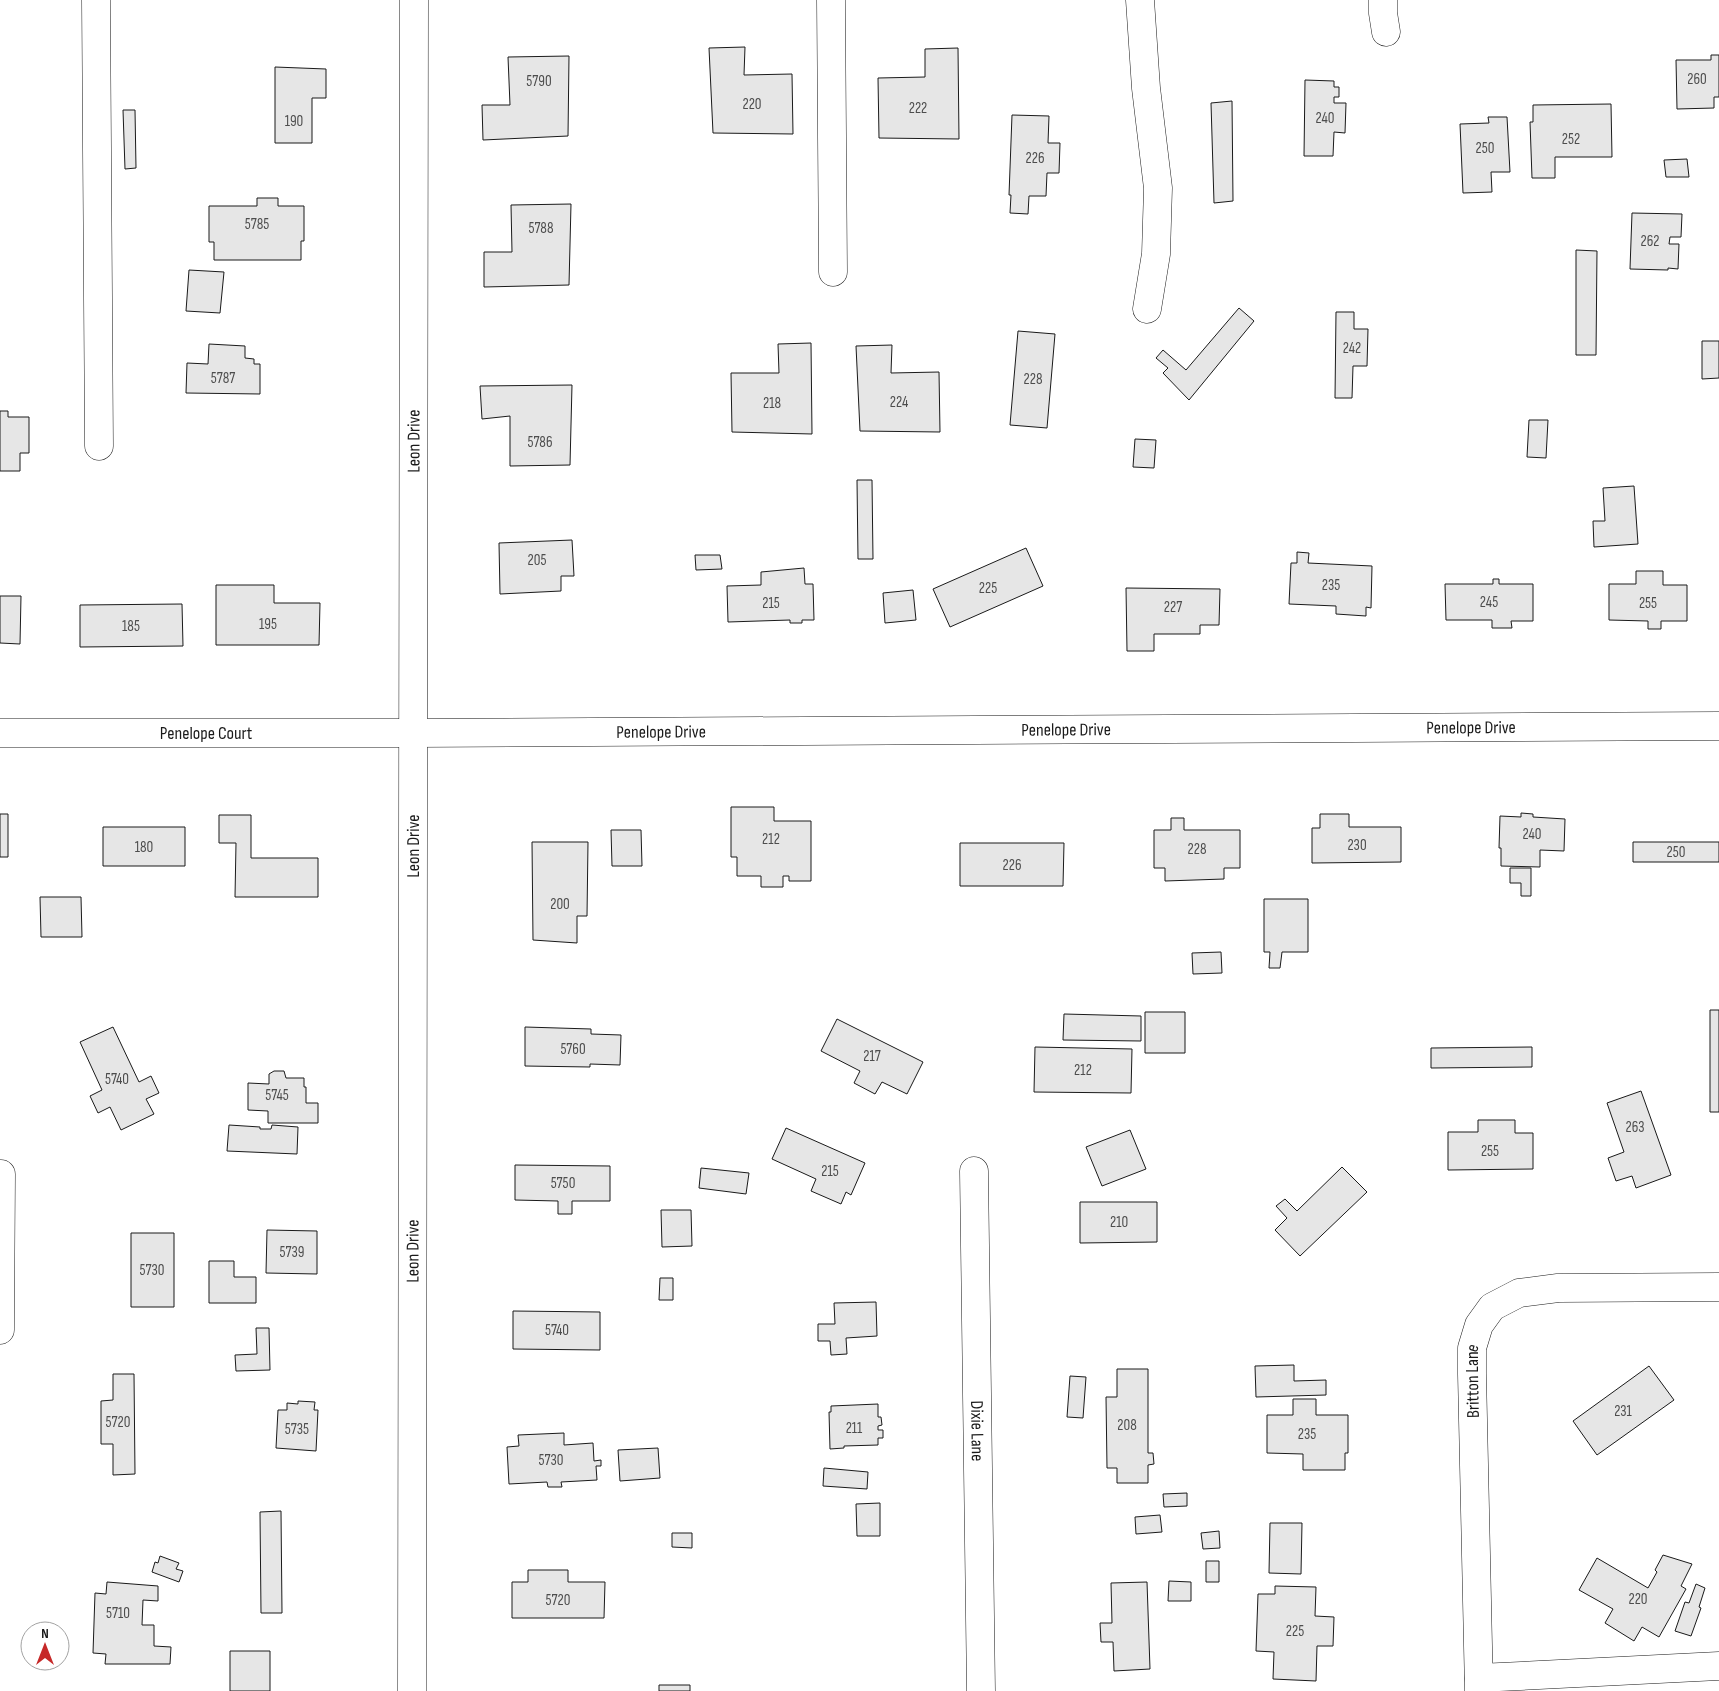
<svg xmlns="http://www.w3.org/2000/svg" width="1719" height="1691" viewBox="0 0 1719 1691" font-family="'Sofia Sans Condensed',sans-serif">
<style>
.building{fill:#e6e6e6;stroke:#1a1a1a}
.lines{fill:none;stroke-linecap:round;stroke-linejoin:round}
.minor-casing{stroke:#1a1a1a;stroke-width:29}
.minor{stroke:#fff;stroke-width:28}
.labels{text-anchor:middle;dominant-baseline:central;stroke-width:4;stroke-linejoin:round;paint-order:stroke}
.number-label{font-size:15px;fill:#4d4d4d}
.street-label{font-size:18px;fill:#1a1a1a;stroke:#fff}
</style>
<rect width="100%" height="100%" fill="#fff"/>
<path class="building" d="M 745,47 L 744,75 L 792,74 L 793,134 L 713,133 L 709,48 Z
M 958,48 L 959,139 L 879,138 L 878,78 L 925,77 L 925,49 Z
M 1711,55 L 1719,55 L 1719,97 L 1714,97 L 1714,108 L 1677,109 L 1676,60 L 1711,60 Z
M 569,56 L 568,136 L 483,140 L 482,105 L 510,105 L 508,57 Z
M 275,67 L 326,69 L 326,98 L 312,98 L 312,143 L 275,143 Z
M 1305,80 L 1334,81 L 1334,87 L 1339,87 L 1339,97 L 1334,97 L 1334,103 L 1346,103 L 1345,133 L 1334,132 L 1333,156 L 1304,156 Z
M 1232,101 L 1233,201 L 1214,203 L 1211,103 Z
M 1611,104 L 1612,157 L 1555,157 L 1555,178 L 1532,178 L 1530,122 L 1533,122 L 1533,105 Z
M 123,110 L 135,110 L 136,168 L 125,169 Z
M 1012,115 L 1049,116 L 1048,143 L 1060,143 L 1059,173 L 1047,173 L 1046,196 L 1029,196 L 1028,214 L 1010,213 L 1011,195 L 1009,195 Z
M 1488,117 L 1507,117 L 1510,172 L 1491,172 L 1492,192 L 1463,193 L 1460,124 L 1489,123 Z
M 1687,159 L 1689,177 L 1666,177 L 1664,160 Z
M 257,198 L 278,198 L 278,206 L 304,206 L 304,241 L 301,241 L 301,260 L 214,260 L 214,242 L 209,242 L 209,206 L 257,206 Z
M 571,204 L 569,285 L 484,287 L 484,252 L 512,252 L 511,205 Z
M 1632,213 L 1682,214 L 1681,237 L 1670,237 L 1669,244 L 1679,244 L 1678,269 L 1668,268 L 1668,270 L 1630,269 Z
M 1576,250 L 1597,251 L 1596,355 L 1576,355 Z
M 189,270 L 224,272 L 220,313 L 186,311 Z
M 1239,308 L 1254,321 L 1189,400 L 1163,373 L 1168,368 L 1156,358 L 1163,350 L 1186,370 Z
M 1336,312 L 1354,312 L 1354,329 L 1368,329 L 1367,366 L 1353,366 L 1352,398 L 1335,398 Z
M 1018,331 L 1055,334 L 1047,428 L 1010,425 Z
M 1702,341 L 1719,341 L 1719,378 L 1702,379 Z
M 811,343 L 812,434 L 732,432 L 731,373 L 779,373 L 778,344 Z
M 209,344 L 245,346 L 245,358 L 254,359 L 254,364 L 260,364 L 260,394 L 186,393 L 187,363 L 208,364 Z
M 892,345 L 891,373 L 939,372 L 940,432 L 860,431 L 856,346 Z
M 572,385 L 570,465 L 510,466 L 510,416 L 482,419 L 480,386 Z
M 0,411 L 8,411 L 8,417 L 29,417 L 29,453 L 20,453 L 20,471 L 0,471 Z
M 1529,420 L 1548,420 L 1546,458 L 1527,457 Z
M 1135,439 L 1156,440 L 1154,468 L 1133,467 Z
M 857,480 L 872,480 L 873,559 L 858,559 Z
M 1634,486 L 1638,544 L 1594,547 L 1593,521 L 1605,521 L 1603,488 Z
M 572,540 L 574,576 L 561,576 L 561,591 L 500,594 L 499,543 Z
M 1026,548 L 1043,586 L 950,627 L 933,589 Z
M 1297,552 L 1309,553 L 1308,563 L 1372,566 L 1371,608 L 1366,607 L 1366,616 L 1336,614 L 1336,606 L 1289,604 L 1291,563 L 1297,563 Z
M 695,555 L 720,555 L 722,569 L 696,570 Z
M 804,568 L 805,584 L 813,584 L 814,620 L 802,620 L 802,623 L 790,623 L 790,620 L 728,622 L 727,586 L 761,585 L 761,572 Z
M 1636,571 L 1663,571 L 1663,585 L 1687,585 L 1687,621 L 1661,621 L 1661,629 L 1648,629 L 1648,621 L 1609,620 L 1609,584 L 1636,584 Z
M 1493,579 L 1499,579 L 1499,584 L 1533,584 L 1533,621 L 1511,621 L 1512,628 L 1492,628 L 1492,620 L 1446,620 L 1445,584 L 1493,584 Z
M 216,585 L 274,585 L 274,603 L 320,603 L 319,645 L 216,645 Z
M 1126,588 L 1220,589 L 1219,625 L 1200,625 L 1200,634 L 1154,634 L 1154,651 L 1127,651 Z
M 913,590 L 916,620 L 885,623 L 883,593 Z
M 0,596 L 21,596 L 20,644 L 0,643 Z
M 182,604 L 183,646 L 80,647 L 80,605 Z
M 731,807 L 774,807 L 774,821 L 811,821 L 811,881 L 789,881 L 789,876 L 783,876 L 783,887 L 761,887 L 761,876 L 737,876 L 737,857 L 731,857 Z
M 1521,813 L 1533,814 L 1533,817 L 1565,819 L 1564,851 L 1540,850 L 1540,867 L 1501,866 L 1501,848 L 1499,848 L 1500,816 L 1521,817 Z
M 0,814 L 8,814 L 8,857 L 0,857 Z
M 1320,814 L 1349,814 L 1349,827 L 1401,827 L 1401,862 L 1312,863 L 1312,828 L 1320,828 Z
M 219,815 L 251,815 L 251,858 L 318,858 L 318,897 L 235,897 L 236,843 L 219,843 Z
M 1171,818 L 1184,818 L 1184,830 L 1240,830 L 1240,868 L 1224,868 L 1224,879 L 1165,881 L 1165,868 L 1154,868 L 1154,830 L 1171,830 Z
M 103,827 L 185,827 L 185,866 L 103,866 Z
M 611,830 L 641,830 L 642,866 L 612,866 Z
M 532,842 L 588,842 L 587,916 L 577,916 L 577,943 L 533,940 Z
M 1633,842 L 1719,842 L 1719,862 L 1633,862 Z
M 960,843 L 1064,843 L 1063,886 L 960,886 Z
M 1510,868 L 1531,868 L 1531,896 L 1521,896 L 1521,883 L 1510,883 Z
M 40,897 L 81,897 L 82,937 L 41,937 Z
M 1264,899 L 1308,899 L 1308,952 L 1282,952 L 1280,968 L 1269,968 L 1270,952 L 1264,952 Z
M 1221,952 L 1222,973 L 1193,974 L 1192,953 Z
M 1710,1010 L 1719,1010 L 1719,1112 L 1710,1112 Z
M 1145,1012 L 1185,1012 L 1185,1053 L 1145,1053 Z
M 1064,1014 L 1141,1016 L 1141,1041 L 1063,1040 Z
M 837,1019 L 923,1062 L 907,1094 L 882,1082 L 875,1094 L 854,1083 L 860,1071 L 821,1051 Z
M 113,1027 L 139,1082 L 151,1076 L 159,1093 L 146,1099 L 154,1114 L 121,1130 L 110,1107 L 98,1113 L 90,1096 L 102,1090 L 80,1042 Z
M 525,1027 L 591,1029 L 591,1034 L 621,1035 L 620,1065 L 590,1064 L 590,1067 L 525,1066 Z
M 1035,1047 L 1132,1049 L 1131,1093 L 1034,1092 Z
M 1532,1047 L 1532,1067 L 1431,1068 L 1431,1048 Z
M 274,1071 L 284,1071 L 286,1078 L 304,1078 L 304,1087 L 306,1087 L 306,1103 L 318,1103 L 318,1123 L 268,1123 L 268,1111 L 248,1110 L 248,1083 L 269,1084 L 269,1074 Z
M 1641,1091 L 1671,1175 L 1636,1188 L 1632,1176 L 1616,1181 L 1608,1158 L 1624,1152 L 1607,1103 Z
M 1478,1120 L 1515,1120 L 1515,1133 L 1533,1133 L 1533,1169 L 1448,1170 L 1448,1132 L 1478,1132 Z
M 229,1125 L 260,1127 L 260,1129 L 271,1129 L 272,1125 L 298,1127 L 297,1154 L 227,1151 Z
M 786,1128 L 865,1163 L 851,1195 L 846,1192 L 841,1204 L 811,1191 L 816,1179 L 772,1159 Z
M 1130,1130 L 1146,1169 L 1102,1186 L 1086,1147 Z
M 515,1165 L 610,1166 L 610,1201 L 572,1201 L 572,1214 L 558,1214 L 558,1201 L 515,1200 Z
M 1342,1167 L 1367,1192 L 1300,1256 L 1275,1230 L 1287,1218 L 1276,1206 L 1285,1199 L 1297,1211 Z
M 701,1168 L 749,1173 L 746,1194 L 699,1188 Z
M 1080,1202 L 1157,1202 L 1157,1242 L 1080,1243 Z
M 661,1210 L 691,1210 L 692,1246 L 662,1247 Z
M 267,1230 L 317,1231 L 317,1274 L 266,1273 Z
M 131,1233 L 174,1233 L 174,1307 L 131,1307 Z
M 209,1261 L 234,1261 L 234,1277 L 256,1277 L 256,1303 L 209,1303 Z
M 660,1278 L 673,1278 L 673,1300 L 659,1300 Z
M 876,1302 L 877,1336 L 846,1338 L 847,1354 L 831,1355 L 830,1341 L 818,1341 L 818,1324 L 835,1324 L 834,1303 Z
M 513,1311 L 600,1312 L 600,1350 L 513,1349 Z
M 256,1328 L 269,1328 L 270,1370 L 236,1371 L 235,1355 L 257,1354 Z
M 1294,1365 L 1294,1381 L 1326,1380 L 1326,1395 L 1256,1397 L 1255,1366 Z
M 1649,1366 L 1674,1400 L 1597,1455 L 1573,1421 Z
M 1117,1369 L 1148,1369 L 1148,1453 L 1153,1453 L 1154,1464 L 1148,1465 L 1148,1483 L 1117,1483 L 1117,1468 L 1107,1468 L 1106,1397 L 1117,1397 Z
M 113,1374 L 134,1374 L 135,1474 L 113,1475 L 113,1444 L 101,1444 L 101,1401 L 113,1400 Z
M 1070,1376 L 1086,1377 L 1083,1418 L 1067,1417 Z
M 1293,1399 L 1316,1399 L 1316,1415 L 1348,1415 L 1348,1453 L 1345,1453 L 1345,1470 L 1303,1470 L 1303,1454 L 1267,1453 L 1267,1415 L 1293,1415 Z
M 298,1401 L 315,1402 L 314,1410 L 318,1410 L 316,1451 L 276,1448 L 278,1410 L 287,1410 L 287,1403 L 298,1404 Z
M 878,1404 L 878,1417 L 881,1417 L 882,1425 L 878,1426 L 878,1430 L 883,1430 L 883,1438 L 878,1438 L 878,1445 L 844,1446 L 844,1448 L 830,1449 L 829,1412 L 831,1412 L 831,1406 Z
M 564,1433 L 564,1445 L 593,1443 L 594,1461 L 601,1460 L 601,1466 L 596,1466 L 597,1480 L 561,1482 L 562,1487 L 548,1487 L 547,1482 L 509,1484 L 507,1447 L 519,1446 L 518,1435 Z
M 658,1448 L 660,1478 L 620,1481 L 618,1450 Z
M 824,1468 L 868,1472 L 867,1489 L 823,1486 Z
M 1187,1493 L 1187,1506 L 1164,1507 L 1163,1494 Z
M 880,1503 L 880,1536 L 857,1536 L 856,1504 Z
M 281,1511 L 282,1613 L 261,1613 L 260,1512 Z
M 1160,1515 L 1162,1532 L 1136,1534 L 1135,1517 Z
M 1270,1523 L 1302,1523 L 1301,1574 L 1269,1573 Z
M 1219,1531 L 1220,1548 L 1203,1549 L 1201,1533 Z
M 672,1533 L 692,1533 L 692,1548 L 672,1547 Z
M 1663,1555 L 1692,1564 L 1681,1586 L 1686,1589 L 1659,1637 L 1642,1627 L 1634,1641 L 1605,1623 L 1613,1609 L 1579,1590 L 1597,1558 L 1648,1588 L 1657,1572 L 1655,1570 Z
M 160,1556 L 179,1563 L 176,1569 L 183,1571 L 179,1582 L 152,1572 L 155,1562 L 158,1563 Z
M 1206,1561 L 1219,1561 L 1219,1582 L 1206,1582 Z
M 528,1570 L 568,1570 L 568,1582 L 605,1582 L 604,1618 L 512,1618 L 512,1582 L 528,1582 Z
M 1169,1581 L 1191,1582 L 1191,1601 L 1168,1601 Z
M 107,1582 L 158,1586 L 158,1601 L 143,1600 L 142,1625 L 154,1625 L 154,1646 L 171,1647 L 170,1664 L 105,1664 L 106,1654 L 93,1653 L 95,1593 L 106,1594 Z
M 1147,1582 L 1150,1669 L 1114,1671 L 1113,1642 L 1101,1642 L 1100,1623 L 1112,1623 L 1111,1583 Z
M 1696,1584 L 1705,1588 L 1699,1607 L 1701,1608 L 1691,1636 L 1675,1631 L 1685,1602 L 1689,1603 Z
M 1275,1586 L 1316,1587 L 1315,1616 L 1334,1617 L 1333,1646 L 1317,1646 L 1316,1681 L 1273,1679 L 1274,1652 L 1256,1651 L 1258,1594 L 1275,1594 Z
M 230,1651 L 270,1651 L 270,1691 L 230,1691 Z
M 659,1685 L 690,1685 L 690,1691 L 659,1691 Z"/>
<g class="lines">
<defs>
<g id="minor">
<path d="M 96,0 L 99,446"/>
<path d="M 831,0 L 833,272"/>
<path d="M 1140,0 L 1146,88 L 1158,188 L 1156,254 L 1147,309"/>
<path d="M 1383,0 L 1383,13 L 1386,32"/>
<path id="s1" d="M 0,733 L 413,733 L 1719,726"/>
<path id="s2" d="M 974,1171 L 981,1691"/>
<path d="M 0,1330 L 1,1174"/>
<path d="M 1479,1678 L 1719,1666"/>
<path id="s3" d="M 412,1691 L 414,0"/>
<path id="s4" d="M 1479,1691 L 1472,1374 L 1472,1348 L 1479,1325 L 1492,1307 L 1519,1293 L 1558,1288 L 1719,1287"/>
</g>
</defs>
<use href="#minor" class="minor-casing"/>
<use href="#minor" class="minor"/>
</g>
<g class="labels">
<g class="number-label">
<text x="1697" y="79">260</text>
<text x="539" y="81">5790</text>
<text x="752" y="104">220</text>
<text x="918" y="108">222</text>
<text x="1325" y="118">240</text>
<text x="294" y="121">190</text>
<text x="1571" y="139">252</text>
<text x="1485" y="148">250</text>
<text x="1035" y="158">226</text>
<text x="257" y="224">5785</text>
<text x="541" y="228">5788</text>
<text x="1650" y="241">262</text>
<text x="1352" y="348">242</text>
<text x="223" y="378">5787</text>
<text x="1033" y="379">228</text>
<text x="899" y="402">224</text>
<text x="772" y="403">218</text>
<text x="540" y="442">5786</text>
<text x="537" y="560">205</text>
<text x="1331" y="585">235</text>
<text x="988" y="588">225</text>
<text x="1489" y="602">245</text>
<text x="771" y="603">215</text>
<text x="1648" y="603">255</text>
<text x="1173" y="607">227</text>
<text x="268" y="624">195</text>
<text x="131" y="626">185</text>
<text x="1532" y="834">240</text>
<text x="771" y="839">212</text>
<text x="1357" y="845">230</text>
<text x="144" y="847">180</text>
<text x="1197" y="849">228</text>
<text x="1676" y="852">250</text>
<text x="1012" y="865">226</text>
<text x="560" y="904">200</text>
<text x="573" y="1049">5760</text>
<text x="872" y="1056">217</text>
<text x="1083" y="1070">212</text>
<text x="117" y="1079">5740</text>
<text x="277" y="1095">5745</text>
<text x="1635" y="1127">263</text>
<text x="1490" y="1151">255</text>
<text x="830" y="1171">215</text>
<text x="563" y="1183">5750</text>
<text x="1119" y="1222">210</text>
<text x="292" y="1252">5739</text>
<text x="152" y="1270">5730</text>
<text x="557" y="1330">5740</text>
<text x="1623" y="1411">231</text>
<text x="118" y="1422">5720</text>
<text x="1127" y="1425">208</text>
<text x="854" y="1428">211</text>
<text x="297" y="1429">5735</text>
<text x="1307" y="1434">235</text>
<text x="551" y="1460">5730</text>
<text x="1638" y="1599">220</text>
<text x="558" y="1600">5720</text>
<text x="118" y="1613">5710</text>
<text x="1295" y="1631">225</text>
</g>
<g class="street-label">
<text stroke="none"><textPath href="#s3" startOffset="1250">Leon Drive</textPath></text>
<text stroke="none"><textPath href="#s1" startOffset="1471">Penelope Drive</textPath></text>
<text stroke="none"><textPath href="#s1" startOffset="1066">Penelope Drive</textPath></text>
<text stroke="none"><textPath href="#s1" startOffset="661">Penelope Drive</textPath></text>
<text stroke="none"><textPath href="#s1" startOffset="206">Penelope Court</textPath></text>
<text stroke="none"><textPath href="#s3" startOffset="845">Leon Drive</textPath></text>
<text stroke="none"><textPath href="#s3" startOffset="440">Leon Drive</textPath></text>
<text stroke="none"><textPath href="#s4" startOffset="310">Britton Lane</textPath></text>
<text stroke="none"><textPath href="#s2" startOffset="260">Dixie Lane</textPath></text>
</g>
</g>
<g transform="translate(45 1646)"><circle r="24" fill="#ffffff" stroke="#a3a3a3"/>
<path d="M0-4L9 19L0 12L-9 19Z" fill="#c62828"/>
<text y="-8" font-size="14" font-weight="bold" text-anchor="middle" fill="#1a1a1a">N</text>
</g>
</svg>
